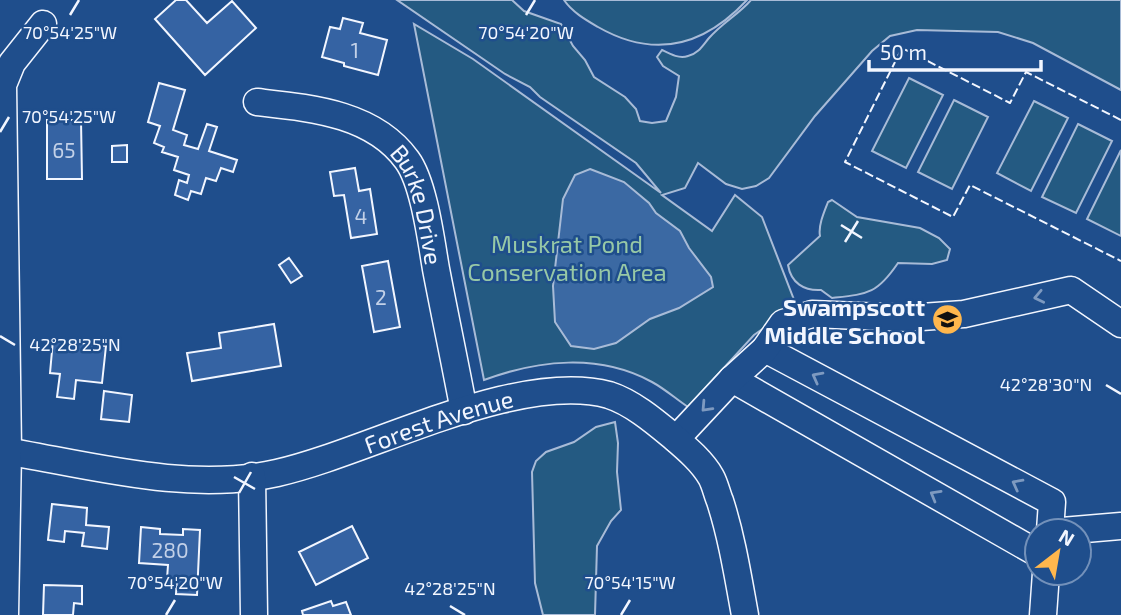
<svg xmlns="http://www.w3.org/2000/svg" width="1121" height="615" viewBox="0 0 1121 615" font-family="'Exo 2',sans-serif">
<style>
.green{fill:#245a82;stroke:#a8bbd7;stroke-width:2}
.water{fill:#3b69a3;stroke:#a8bbd7;stroke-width:2}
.building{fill:#3563a3;stroke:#f2f6ff;stroke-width:2}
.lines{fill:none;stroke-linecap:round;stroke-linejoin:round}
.minor-casing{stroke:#f2f6ff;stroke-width:29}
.minor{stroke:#1f4e8c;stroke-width:26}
.fence{stroke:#f2f6ff;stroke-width:2;stroke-dasharray:9 3.5;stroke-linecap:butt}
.oneway{stroke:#7e9ac0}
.ticks{fill:none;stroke:#f2f6ff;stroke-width:2.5}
.labels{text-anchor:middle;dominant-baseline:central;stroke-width:5;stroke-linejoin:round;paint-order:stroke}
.number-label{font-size:21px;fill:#c3d1e8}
.street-label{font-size:24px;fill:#f2f6ff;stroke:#1f4e8c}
.park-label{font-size:24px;fill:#97c8a6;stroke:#1f4e8c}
.poi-label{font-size:24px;font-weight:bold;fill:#f2f6ff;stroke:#1f4e8c;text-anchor:end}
.ticks-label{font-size:18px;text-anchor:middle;fill:#f2f6ff;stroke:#1f4e8c;stroke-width:5;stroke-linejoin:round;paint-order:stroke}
</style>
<rect width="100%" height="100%" fill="#1f4e8c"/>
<path class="green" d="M 397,0 L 512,0 L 524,11 L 561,24 L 573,46 L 585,60 L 594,77 L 625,97 L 636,109 L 640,121 L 652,123 L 666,121 L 676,97 L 679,76 L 663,66 L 657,57 L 662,50 C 670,54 679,59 688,56 C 698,54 703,45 709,38 C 722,23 739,14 751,0 L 1121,0 L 1121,90 L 1033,43 L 998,32 L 917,30 L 890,36 L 872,51 L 815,116 L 769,178 L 756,186 L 742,189 L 726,184 L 698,163 L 685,188 L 662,195 L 712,231 L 735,195 L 762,217 L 796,305 L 754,335 L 688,407 C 676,399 665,389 652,382 C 599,353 538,360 484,380 L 414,24 L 473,59 L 661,193 L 636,163 L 540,97 L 530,87 L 505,74 Z
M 564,0 L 747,0 C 704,46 654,59 598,27 C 586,20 572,12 564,0 Z
M 909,78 L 943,95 L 906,168 L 872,151 Z
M 954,100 L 988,117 L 952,189 L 918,172 Z
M 1034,101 L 1068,118 L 1031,191 L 997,173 Z
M 1078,124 L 1112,141 L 1076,213 L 1042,197 Z
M 1121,150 L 1121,236 L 1087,219 Z
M 832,200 L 857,217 L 920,228 L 939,238 L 950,249 L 947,260 L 932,264 L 898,263 C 877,294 868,294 832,298 L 821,290 C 804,291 791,283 788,265 L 820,236 C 818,226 824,212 828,202 Z
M 615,422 L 618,443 L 617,472 L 621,510 L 611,521 L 597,546 L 595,615 L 543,615 L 535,583 L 532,472 L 536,461 L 546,452 L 574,442 L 596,427 Z"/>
<path class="water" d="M 590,169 L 624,182 L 649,203 L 656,213 L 680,231 L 689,248 L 711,277 L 713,287 L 679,308 L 650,319 L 616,343 L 594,349 L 571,346 L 555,322 L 553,286 L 563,199 L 575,175 Z"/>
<path class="building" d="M 176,0 L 186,0 L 207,23 L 232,1 L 256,28 L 205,75 L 155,19 Z
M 343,18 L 363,23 L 360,33 L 387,40 L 378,75 L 344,66 L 344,63 L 322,57 L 330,27 L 340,29 Z
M 159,83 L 185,90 L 173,130 L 187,135 L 184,145 L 198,149 L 207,124 L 217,127 L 209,151 L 237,160 L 233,172 L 221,168 L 216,181 L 206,178 L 201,194 L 191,191 L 188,200 L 175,195 L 179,180 L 187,183 L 189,175 L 174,170 L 178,157 L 162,152 L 164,147 L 154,143 L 160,126 L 148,122 Z
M 47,120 L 81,120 L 82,179 L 47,179 Z
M 127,145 L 127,162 L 112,162 L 112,146 Z
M 355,168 L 359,191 L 370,189 L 377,234 L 351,238 L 344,195 L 334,196 L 330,172 Z
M 289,258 L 302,276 L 291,283 L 279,265 Z
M 388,261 L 400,327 L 374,332 L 362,266 Z
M 274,324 L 281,366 L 192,381 L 187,353 L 221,348 L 219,333 Z
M 53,340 L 106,346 L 102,383 L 76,380 L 74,399 L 57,397 L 60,374 L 50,373 Z
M 104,391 L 132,395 L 129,422 L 101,419 Z
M 52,504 L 87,508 L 86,525 L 109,527 L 107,549 L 82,546 L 84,533 L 65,531 L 64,542 L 48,540 Z
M 352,526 L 368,558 L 316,585 L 299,552 Z
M 141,527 L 160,529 L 160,534 L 183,535 L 183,529 L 200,530 L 197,595 L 176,594 L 177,579 L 167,579 L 168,565 L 139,563 Z
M 44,585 L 82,586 L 82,604 L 74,603 L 73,615 L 43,615 Z
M 331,601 L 333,606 L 346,602 L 351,615 L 303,615 L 302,611 Z"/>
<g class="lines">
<defs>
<g id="minor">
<path id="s1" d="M 257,102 C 310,108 373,113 407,160 C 424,183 431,240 436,269 C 445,316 455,363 464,411"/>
<path d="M 765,349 L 1052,502 L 1050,531"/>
<path d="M 732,379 L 1037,553"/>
<path d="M 676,439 L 732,379 L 765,349 L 783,323 L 812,314 L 907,318 L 964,314 L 1071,290 L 1121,324"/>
<path id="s2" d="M 0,450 C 90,465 187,493 277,473 C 370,452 517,370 609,395 C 631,402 653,420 671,435 C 685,447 702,461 711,477 C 715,484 717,494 720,501 C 732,538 738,577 745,615"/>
<path d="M 252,476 L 254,615"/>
<path d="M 1062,531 L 1121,526"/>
<path d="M 5,615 L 8,451 L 3,85 L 12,63 L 43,24"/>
<path d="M 1043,615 L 1046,573"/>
</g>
</defs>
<use href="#minor" class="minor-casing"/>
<use href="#minor" class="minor"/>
<path class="fence" d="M 1121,120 L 1026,72 L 1010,103 L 902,48 L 845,162 L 953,217 L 970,185 L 1121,261"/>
</g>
<defs><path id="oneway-chevron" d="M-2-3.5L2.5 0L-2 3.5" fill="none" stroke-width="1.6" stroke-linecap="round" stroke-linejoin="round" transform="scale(1.75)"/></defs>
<g class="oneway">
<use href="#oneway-chevron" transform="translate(1039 297) rotate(168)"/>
<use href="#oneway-chevron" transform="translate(817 377) rotate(-152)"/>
<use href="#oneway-chevron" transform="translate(706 407) rotate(133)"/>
<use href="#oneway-chevron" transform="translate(1017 484) rotate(-152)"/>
<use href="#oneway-chevron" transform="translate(935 495) rotate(-150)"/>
</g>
<path class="ticks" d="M 70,15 L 79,0M 526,15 L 535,0M 0,132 L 9,117M 841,225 L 862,238M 845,242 L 858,221M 0,336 L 15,345M 1106,385 L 1121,394M 234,477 L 255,489M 239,493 L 251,472M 450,606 L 465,615M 166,615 L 175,600M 621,615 L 630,600"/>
<defs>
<symbol id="school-disc" viewBox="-11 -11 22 22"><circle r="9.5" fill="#ffb74d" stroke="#1f4e8c"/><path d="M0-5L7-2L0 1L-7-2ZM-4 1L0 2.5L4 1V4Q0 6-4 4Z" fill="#111"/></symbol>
</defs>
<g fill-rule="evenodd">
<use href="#school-disc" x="930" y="302" width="35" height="35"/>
</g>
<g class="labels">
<g class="number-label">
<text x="355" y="49">1</text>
<text x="64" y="149">65</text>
<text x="361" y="215">4</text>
<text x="381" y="296">2</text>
<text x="170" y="549">280</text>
</g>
<g class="street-label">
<text stroke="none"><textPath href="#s1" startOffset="212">Burke Drive</textPath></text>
<text stroke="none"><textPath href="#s2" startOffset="450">Forest Avenue</textPath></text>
</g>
<g class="park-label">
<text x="567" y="243">Muskrat Pond<tspan x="567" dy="28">Conservation Area</tspan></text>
</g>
<g class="poi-label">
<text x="925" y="306">Swampscott<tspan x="925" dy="28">Middle School</tspan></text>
</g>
</g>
<g class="ticks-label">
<text x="70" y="39">70°54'25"W</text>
<text x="526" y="39">70°54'20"W</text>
<text x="69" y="123">70°54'25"W</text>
<text x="75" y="351">42°28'25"N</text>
<text x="1046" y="391">42°28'30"N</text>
<text x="175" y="589">70°54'20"W</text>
<text x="630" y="589">70°54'15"W</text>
<text x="450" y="595">42°28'25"N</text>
</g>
<g transform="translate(1058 552) rotate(31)"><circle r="33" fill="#1f4e8c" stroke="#7391ba" stroke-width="2"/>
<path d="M0-5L12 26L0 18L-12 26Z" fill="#ffb74d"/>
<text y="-10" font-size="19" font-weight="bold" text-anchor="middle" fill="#f2f6ff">N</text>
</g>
<path d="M869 60v10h172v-10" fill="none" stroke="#f2f6ff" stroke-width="3.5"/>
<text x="880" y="60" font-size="21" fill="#f2f6ff" stroke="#1f4e8c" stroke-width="5" paint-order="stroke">50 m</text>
</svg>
